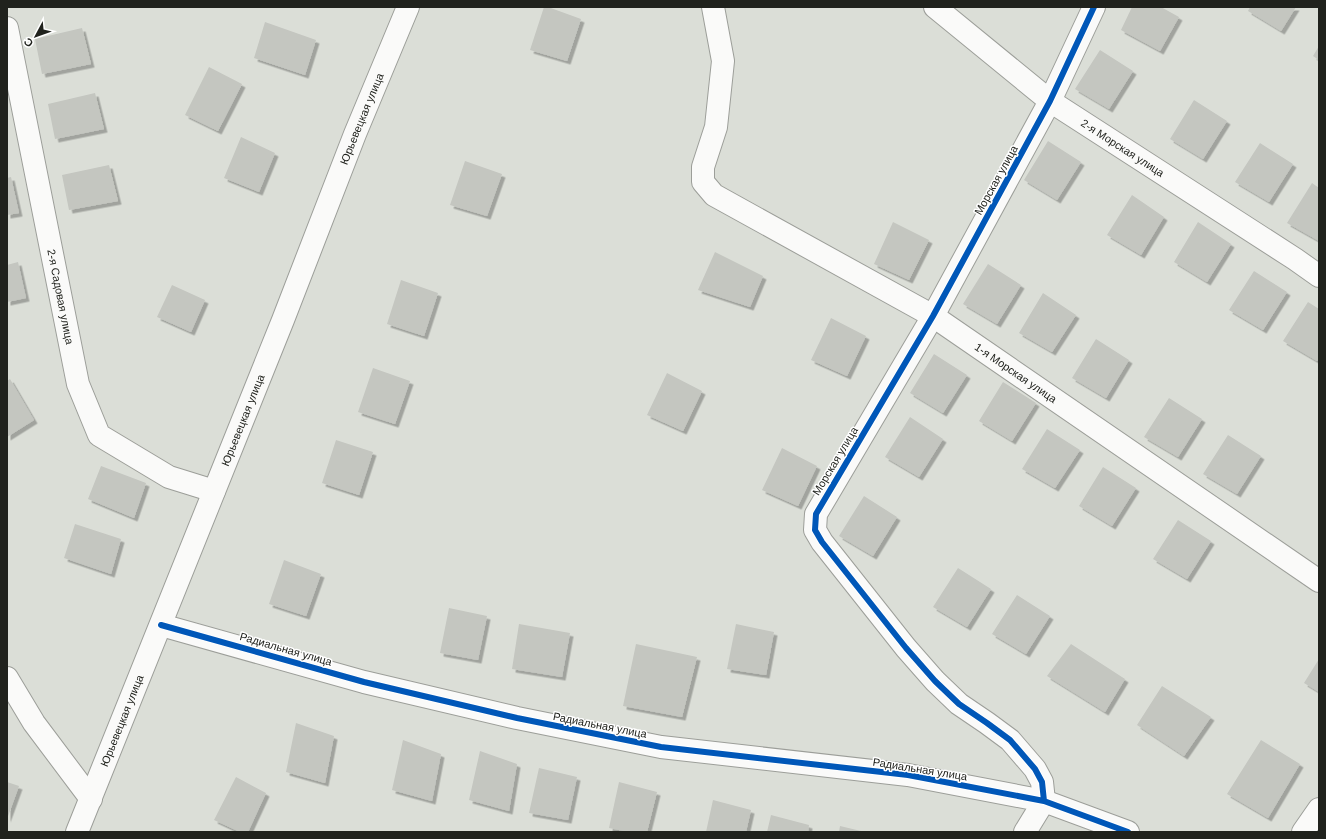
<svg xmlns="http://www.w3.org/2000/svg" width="1326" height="839" font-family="Helvetica,sans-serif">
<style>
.building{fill:#c4c6c0;filter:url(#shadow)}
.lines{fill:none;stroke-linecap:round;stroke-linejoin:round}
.minor-casing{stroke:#9c9e99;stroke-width:24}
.tertiary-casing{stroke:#9c9e99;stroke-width:24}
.secondary-casing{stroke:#9c9e99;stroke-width:24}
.minor{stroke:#fafaf9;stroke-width:22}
.tertiary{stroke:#fafaf9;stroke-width:22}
.secondary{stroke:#fafaf9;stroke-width:22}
.cycleway-casing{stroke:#fff;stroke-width:8}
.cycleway{stroke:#0057b8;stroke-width:6}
.labels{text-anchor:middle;stroke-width:3;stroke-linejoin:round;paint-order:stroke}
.street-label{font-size:11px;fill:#20221d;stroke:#fff}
</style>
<defs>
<filter id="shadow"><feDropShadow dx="3.5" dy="3.5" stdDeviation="0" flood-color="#0004"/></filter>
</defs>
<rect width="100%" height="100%" fill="#dbded7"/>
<!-- building -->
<path class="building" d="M544 7H548L581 19 567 61 530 50Z
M1132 7H1161L1179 17 1160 51 1121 30Z
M1250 7H1296L1281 31 1248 11Z
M265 22 316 40 305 75 254 58Z
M82 28 91 64 42 74 35 39Z
M1319 46V60L1313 56Z
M1100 50 1133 71 1109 109 1075 89Z
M209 67 242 84 218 131 185 115Z
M95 93 104 129 55 139 48 104Z
M1194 100 1227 121 1203 159 1170 139Z
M241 137 275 153 259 192 224 178Z
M1048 141 1081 162 1057 200 1024 180Z
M1260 143 1293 164 1269 202 1235 182Z
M465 161 502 174 487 216 450 205Z
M109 165 118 201 69 210 62 175Z
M11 177 19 213 7 215V178Z
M1312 183 1319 188V241L1287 223Z
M1132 195 1164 217 1141 255 1107 235Z
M893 222 929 240 909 280 874 264Z
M1198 222 1231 244 1207 282 1174 262Z
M715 252 763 276 750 307 698 290Z
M18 262 26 298 7 302V265Z
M988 264 1021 285 997 324 963 304Z
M1254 271 1287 292 1263 330 1229 310Z
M401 280 438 293 424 336 387 324Z
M172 285 205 300 191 332 157 317Z
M1043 293 1076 315 1052 352 1019 333Z
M1308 302 1319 309V358L1317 361 1283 341Z
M831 318 866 336 847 376 811 360Z
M1096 339 1129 360 1106 398 1072 378Z
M934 354 967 375 943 413 910 393Z
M373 368 410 381 395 424 358 412Z
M667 373 702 391 683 431 647 415Z
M10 379 34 420 7 437V381Z
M1003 382 1036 403 1012 441 979 421Z
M1169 398 1202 419 1178 457 1144 437Z
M910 417 943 439 919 477 885 457Z
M1047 429 1080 450 1055 488 1022 469Z
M1228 435 1261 456 1237 494 1203 474Z
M336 440 373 452 359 495 322 483Z
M782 448 817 466 798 506 762 490Z
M101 466 146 483 134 518 88 499Z
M1103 467 1136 488 1112 526 1079 506Z
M864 496 897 517 873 556 839 536Z
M1178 520 1211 541 1187 579 1153 559Z
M75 524 121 539 111 574 64 558Z
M284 560 321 574 306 616 269 604Z
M958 568 991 589 967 627 933 607Z
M1017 595 1050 616 1026 654 992 634Z
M449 608 487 616 478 660 440 653Z
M519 624 570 633 562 677 512 669Z
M736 624 774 632 766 675 727 669Z
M636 644 697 657 682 717 623 706Z
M1071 644 1125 679 1105 712 1047 676Z
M1319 659V692L1304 683Z
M1162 686 1211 717 1184 756 1137 725Z
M296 723 334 736 325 783 286 772Z
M403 740 441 754 432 801 392 790Z
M1261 740 1300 764 1268 818 1227 794Z
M480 751 517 764 509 811 469 800Z
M539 768 577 777 568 820 529 813Z
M236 777 266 793 248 832H240L214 820Z
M7 782 19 786 7 819Z
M619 782 657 792 647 832H629L609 828Z
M713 800 751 810 746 832H706Z
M771 815 809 825 808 832H767Z
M840 826 861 831V832H839Z"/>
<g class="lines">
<!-- minor casing -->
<g class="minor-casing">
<g id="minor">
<path id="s1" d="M713 7 723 61 716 127 703 167V182L714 195 933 316 1319 581"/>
<path id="s2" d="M935 7 1050 101 1295 259 1319 276"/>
<path id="s3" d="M7 28 78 384 99 435 169 477 214 491"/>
<path d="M161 625 364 682 517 718 661 747 908 775 1044 801 1128 832"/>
<path d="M7 678 34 723 91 799"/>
<path d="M1044 801 1042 782 1035 769 1010 740 987 723 959 704 935 681 906 648 822 542 815 530 816 514 933 316 1050 101 1094 7"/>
<path d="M1025 832 1044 801"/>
</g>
</g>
<!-- tertiary casing -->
<g class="tertiary-casing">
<path id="tertiary" d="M1303 832 1319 809"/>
</g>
<!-- secondary casing -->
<g class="secondary-casing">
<g id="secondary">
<path id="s4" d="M77 832 283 320 355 134 408 7"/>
</g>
</g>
<!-- minor -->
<use href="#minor" class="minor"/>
<!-- tertiary -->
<use href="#tertiary" class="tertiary"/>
<!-- secondary -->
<use href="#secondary" class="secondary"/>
<!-- cycleway casing -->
<g class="cycleway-casing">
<path id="cycleway" d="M161 625 364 682 517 718 661 747 908 775 1044 801 1128 832
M1044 801 1042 782 1035 769 1010 740 987 723 959 704 935 681 906 648 822 542 815 530 816 514 933 316 1050 101 1094 7"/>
</g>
<!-- cycleway -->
<use href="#cycleway" class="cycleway"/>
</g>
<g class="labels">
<!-- street labels -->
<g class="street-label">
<text dy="4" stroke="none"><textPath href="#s4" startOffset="768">Юрьевецкая улица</textPath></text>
<text dy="4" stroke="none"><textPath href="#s2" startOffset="235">2-я Морская улица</textPath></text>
<text transform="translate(996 180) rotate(-61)" y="4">Морская улица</text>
<text dy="4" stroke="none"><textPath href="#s3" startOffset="274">2-я Садовая улица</textPath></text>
<text dy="4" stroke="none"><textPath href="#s1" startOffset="546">1-я Морская улица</textPath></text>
<text dy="4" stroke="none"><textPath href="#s4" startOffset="444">Юрьевецкая улица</textPath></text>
<text transform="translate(835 461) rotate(-59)" y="4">Морская улица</text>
<text transform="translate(286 649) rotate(16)" y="4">Радиальная улица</text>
<text dy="4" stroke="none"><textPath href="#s4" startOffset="120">Юрьевецкая улица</textPath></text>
<text transform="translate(600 725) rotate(11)" y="4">Радиальная улица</text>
<text transform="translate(920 769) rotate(9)" y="4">Радиальная улица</text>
</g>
</g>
<!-- border -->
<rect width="1326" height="839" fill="none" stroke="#20221d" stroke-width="16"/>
<!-- north arrow -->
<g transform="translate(36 36) rotate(229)" stroke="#ffffff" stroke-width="3" paint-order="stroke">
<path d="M0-3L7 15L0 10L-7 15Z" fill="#20221d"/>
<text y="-6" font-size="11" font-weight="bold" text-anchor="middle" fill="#20221d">С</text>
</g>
</svg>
